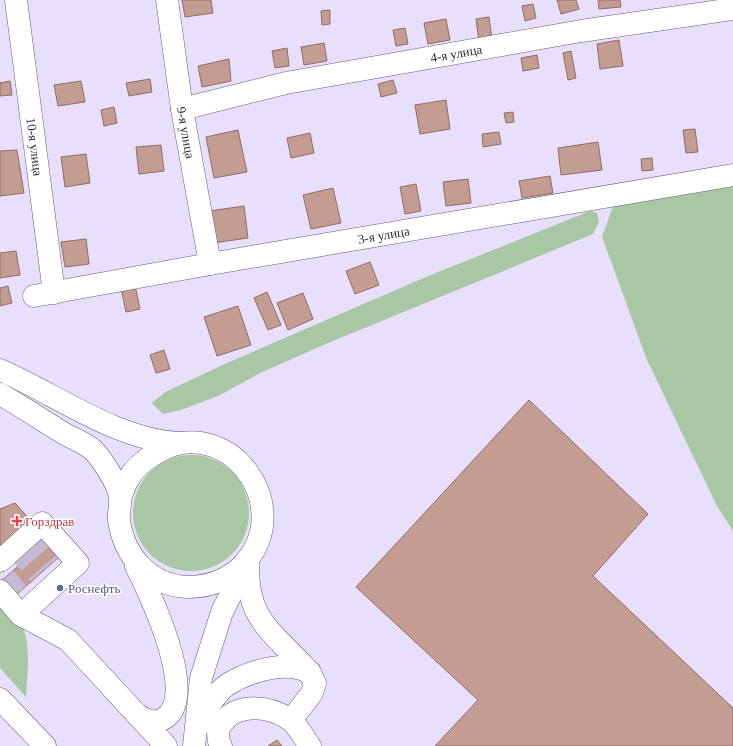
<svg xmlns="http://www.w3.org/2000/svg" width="733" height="746" font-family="Georgia,serif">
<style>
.green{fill:#a7c8a2}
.building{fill:#c49d92;stroke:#906b62}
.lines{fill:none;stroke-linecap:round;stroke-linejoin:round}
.minor-tunnel{stroke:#c3bbd4;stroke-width:22;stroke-dasharray:22 11;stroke-linecap:butt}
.minor-casing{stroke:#655b7a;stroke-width:23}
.highway-casing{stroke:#655b7a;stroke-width:23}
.minor{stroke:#fff;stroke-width:22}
.highway{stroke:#fff;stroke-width:22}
.health-dot{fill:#e0444e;stroke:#fff;stroke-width:1.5}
.service-dot{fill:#5c6f8a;stroke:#fff;stroke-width:1.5}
.labels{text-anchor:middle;stroke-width:3;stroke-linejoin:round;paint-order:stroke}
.street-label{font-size:13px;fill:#2d2936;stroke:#fff}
.health-label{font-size:13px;fill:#be3a42;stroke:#fff;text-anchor:start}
.service-label{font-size:13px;fill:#4e5e75;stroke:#fff;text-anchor:start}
</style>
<rect width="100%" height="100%" fill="#e8dffc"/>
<!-- green -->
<path class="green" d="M733 179V531L717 506 647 360 602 237 617 195Z
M590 211 597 213 599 222 593 234 328 343 260 373 218 396 181 410 163 414 152 403 165 392 227 363 426 277Z
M133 513a58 58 0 1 1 116 0a58 58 0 1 1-116 0Z
M0 601C7 609 15 616 21 625 32 642 27 677 26 697L0 668Z"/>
<!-- building -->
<path class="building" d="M182 0H211L213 13 185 17Z
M557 0H576L579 9 561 14Z
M598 0H620L621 7 599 9Z
M533 4 536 18 525 21 522 6Z
M330 10V24L322 25 321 11Z
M489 17 492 39 479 41 476 19Z
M446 19 450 40 428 44 424 23Z
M405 28 408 44 396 46 393 30Z
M619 40 623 66 600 69 597 44Z
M324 43 327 61 304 65 301 47Z
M287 48 289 66 275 68 272 51Z
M571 51 576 78 568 80 563 53Z
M537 55 539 68 523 71 521 58Z
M229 59 231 81 202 87 198 66Z
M150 79 152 92 129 96 126 83Z
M393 80 397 93 381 97 378 84Z
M10 81 12 95 0 96V83Z
M81 81 85 102 58 106 54 85Z
M446 100 450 129 420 134 415 105Z
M114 107 117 123 104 126 101 110Z
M513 112 514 122 506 123 504 113Z
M695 129 698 152 686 153 683 130Z
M238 130 247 172 214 178 206 137Z
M499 132 501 144 483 147 482 134Z
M310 133 314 153 291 158 287 138Z
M598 142 602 170 561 175 558 148Z
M161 145 164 171 139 174 136 147Z
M17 150 24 193 0 196V151Z
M86 154 90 183 65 187 61 157Z
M652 158 653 170 642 171 641 159Z
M550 176 553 193 522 198 519 181Z
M468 179 471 203 446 206 443 182Z
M416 184 421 211 405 214 400 187Z
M333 188 341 223 311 229 303 195Z
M244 206 248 238 213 243 209 211Z
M86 239 89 264 65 267 61 242Z
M16 251 20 275 0 278V253Z
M370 262 379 285 355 294 346 271Z
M135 285 140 309 126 312 121 288Z
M8 286 12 303 0 306V288Z
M267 292 281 325 268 330 254 298Z
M303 293 313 319 288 330 277 303Z
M238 306 251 345 217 356 204 317Z
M164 350 170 369 156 373 150 355Z
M529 400 648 514 593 576 733 708V746H435L478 700 356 587Z
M15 503 31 521 0 549V509Z
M26 525 43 544 46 541 60 556 7 603 0 582 23 562 6 543Z
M277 740 282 746H268Z"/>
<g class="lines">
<!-- minor-tunnel -->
<path class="minor-tunnel" d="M29 535 53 562
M15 547 39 574
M5 578 18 593"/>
<!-- minor casing -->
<g class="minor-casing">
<g id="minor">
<path id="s1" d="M16 0 54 293"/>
<path id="s2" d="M167 0 182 109 210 264"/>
<path id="s3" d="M182 109 286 83 581 31 733 9"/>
<path id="s4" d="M34 296 210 264 733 175"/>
<path d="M0 370C56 394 116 440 179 443"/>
<path d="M0 394C21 406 42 420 63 433 72 438 85 443 93 450 102 459 119 485 120 498 121 505 118 512 119 520 124 556 149 585 187 587 207 587 226 581 241 567 300 508 227 410 156 453 146 459 135 467 129 478 125 484 123 491 120 498"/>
<path d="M0 561 42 523 78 563 21 615"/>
<path d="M248 562C247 609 260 622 292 654 301 663 310 671 315 683L312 693 291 720"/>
<path d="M136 566C149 592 201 699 163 719 154 724 146 720 138 715"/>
<path d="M0 591 21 615 68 640 166 746"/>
<path d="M199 725C206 712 214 694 227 685 244 674 271 665 292 667 298 668 305 670 310 672"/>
<path d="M194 746 201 678 222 612 246 564"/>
<path d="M221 746C217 739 217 729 222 723 238 702 269 706 289 719 297 724 304 738 310 746"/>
</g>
</g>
<!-- highway casing -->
<g class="highway-casing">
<path id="highway" d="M0 699 45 746"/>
</g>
<!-- minor -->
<use href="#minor" class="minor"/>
<!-- highway -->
<use href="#highway" class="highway"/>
</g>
<!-- markers -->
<path class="health-dot" d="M15 515h4v4h4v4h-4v4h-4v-4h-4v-4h4z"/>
<circle class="service-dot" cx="60" cy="588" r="4"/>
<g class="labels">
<!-- street labels -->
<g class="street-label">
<text dy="5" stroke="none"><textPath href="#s3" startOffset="280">4-я улица</textPath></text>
<text dy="5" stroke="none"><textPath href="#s2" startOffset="134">9-я улица</textPath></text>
<text dy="5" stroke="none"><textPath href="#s1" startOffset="148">10-я улица</textPath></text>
<text dy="5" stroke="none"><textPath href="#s4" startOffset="355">3-я улица</textPath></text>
</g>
<!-- health labels -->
<g class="health-label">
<text x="25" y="526">Горздрав</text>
</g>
<!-- service labels -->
<g class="service-label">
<text x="68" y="593">Роснефть</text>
</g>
</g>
</svg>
